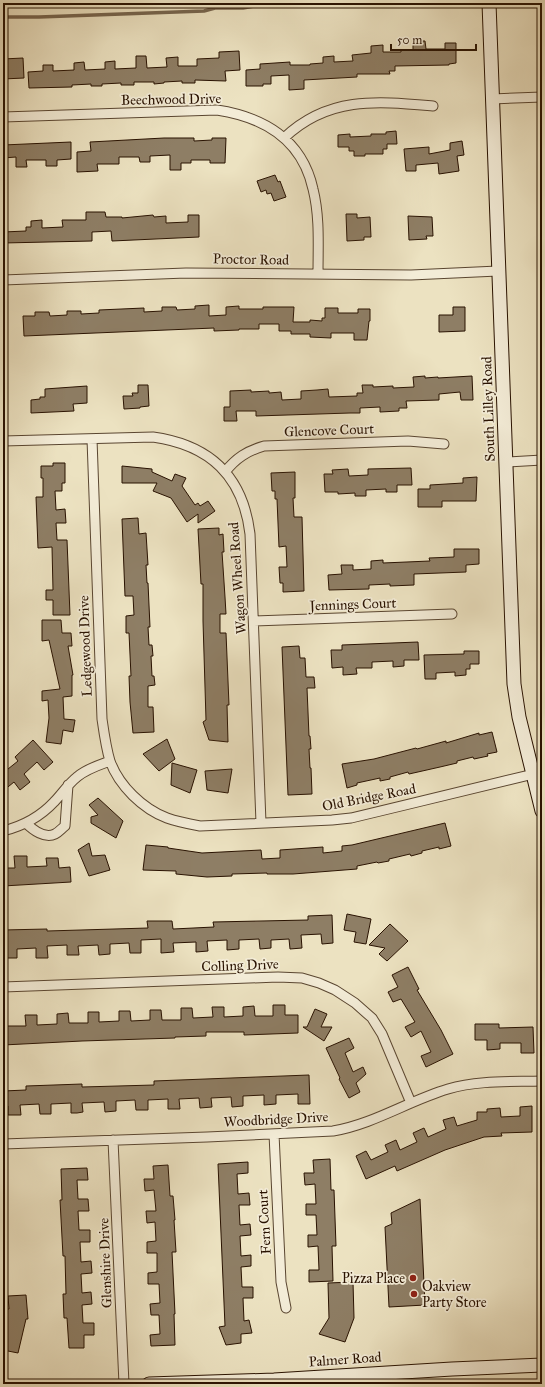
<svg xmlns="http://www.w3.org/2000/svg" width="545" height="1387" font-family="'IM FELL Great Primer',serif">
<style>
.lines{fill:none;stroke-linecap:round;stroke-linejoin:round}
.stream{stroke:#76644d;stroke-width:3.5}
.building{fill:#8e7e65;stroke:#291201}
.street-casing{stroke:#5a4631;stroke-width:11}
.secondary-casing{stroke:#291201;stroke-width:15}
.street{stroke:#f3ecd7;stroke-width:9}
.secondary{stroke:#f3ecd7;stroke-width:13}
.poi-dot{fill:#8f2418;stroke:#f3ecd7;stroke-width:1.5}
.labels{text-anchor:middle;stroke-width:3.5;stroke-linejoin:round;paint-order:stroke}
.street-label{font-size:14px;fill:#291201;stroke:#f3ecd7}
.poi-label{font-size:14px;fill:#291201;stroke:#f3ecd7;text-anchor:end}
</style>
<rect width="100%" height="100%" fill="#ece2c1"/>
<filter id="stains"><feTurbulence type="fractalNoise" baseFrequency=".005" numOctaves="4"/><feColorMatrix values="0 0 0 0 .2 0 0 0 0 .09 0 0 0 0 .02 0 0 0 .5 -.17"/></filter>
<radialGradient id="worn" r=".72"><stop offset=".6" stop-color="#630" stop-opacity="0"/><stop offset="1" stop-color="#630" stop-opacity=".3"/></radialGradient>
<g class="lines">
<!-- stream -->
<path class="stream" d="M3 17H39L204 11 215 8H243L254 6H340L352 4 385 3"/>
</g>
<!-- building -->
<path class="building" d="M413 41H425L426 49H445V43H456V63L449 64V65L395 66V71H389L390 74H357V77L304 80V89L289 90V75L271 76V84H263V86H246V70L260 69V64L290 62V65H310V64L323 63V57L334 56V62L353 61 352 55 371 53V46L383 45V52H401V50H413Z
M239 51 240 70 225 71 226 81 195 80V83H182V81L164 82V83L154 84V82H134V85H121V83L102 84V86H91V84L72 85V87L29 88 28 72 43 71V65H53V71L74 70V63L84 62 85 70 105 69V62L115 61V69L136 68V56H146L147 68 167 67 166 58 178 57V66H197V59L219 58V52Z
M23 58 24 78 3 79V59Z
M396 131 397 144H387V149H383V154H365V156H354V151H349V147H338V135L350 134V137L371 136V134H386V132Z
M164 138H194V141L212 140V138H226L225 163H210V160H191V163H181V170H170V155L150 156V162H140L139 157H119V164H97L98 171 77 172V152L91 151 90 142Z
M462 141 464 155 457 156 459 171 439 174 438 163 416 165V171H406L404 149 429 147V154L450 150V143Z
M71 142V159L57 160V166H46V160H26L27 167H16V157L3 158V145Z
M275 175 278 182 280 181 286 197 274 201 271 193 267 194 266 190 261 192 257 181Z
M86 212H105L106 217H122V218L153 215 154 217 166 216V223L188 222V215H199V237L112 241 111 231 92 232V241L3 243V232L26 231V227H31V221L42 220V228L63 227 62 220H86Z
M346 214H357V218L370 217 371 237H364V240L347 241Z
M408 216 432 217 433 236H426L427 239 409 240Z
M209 305V316L226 315V307L239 306V309H263V307H294L293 322H310V320L322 321V318H325V308H338V313H358V309H370V321H369L367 340H354V333H331V338L310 337V334H291V331H279V324H259V329H239V330L214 331V328L24 336 23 316H35V312H49L50 316 67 315V311H81V314L99 313V310L144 308V312L162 311V307H176L177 310 195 309V306Z
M453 307H465V331L439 332V315H453Z
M425 376V378L438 377V378L472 376 473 400H461L460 392 439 394V400L406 401 407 408H399V411L380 412V407L360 408V413H350L256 416V411H236L237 421H224V407H230V391L251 390V392L269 391V393L281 392 282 400 301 399V391L317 390 328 389 329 397 357 396V393H363L362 385H373V387L393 386V388L414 387 413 377Z
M138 385H148L149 406 140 407V408L124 409 123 396H133L132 393H138Z
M87 386V403L73 404 74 411 31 413V400L40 399V397H45V389Z
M53 463H65V483H62V491H55L56 510 65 509 66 523H56L57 540H67L70 615H53V600H46V590H53L52 547 38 548 36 497H43V478H41V466H53Z
M122 466 152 469V472L172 481 175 474 186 478 182 486 195 505 198 503 200 506 208 501 215 511 198 523V514L187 522 171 498 153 491 157 483H122Z
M411 468 412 485H397V492H386V489L366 490V496H355V493L338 494V492H325L324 474H333L332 470 348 469 349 476 368 475V469Z
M295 472V498H293L294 517H302L304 591 283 592V583H280L279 567H287L286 546 279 547 277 499H275V491H272L271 473Z
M477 477 476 501H442V507H418V489H430V485L463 483V478Z
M138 518 139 534 146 533 148 565H146L147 583H148L150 627H148L149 645H152L153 656H151L152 676H154L155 685 148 686V707H153L154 732 133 733 130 702 129 676H131L129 633H126V616L134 615 133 596H125L122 519Z
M219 528V535L223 534 224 552H222L225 597 226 614H220V633H226L229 705H227L228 742 209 740 203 722 206 720 203 621V584H201L198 529Z
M454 549H479V564L466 565V572L414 574V585L390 586V584L369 585V589L329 590 328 575 342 574 341 565H353V570L371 569V561L383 560V563L430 561 429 558 454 557Z
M42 620H61L62 633H71L72 646H68L73 675H72V696L63 697 64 719 75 720 73 732 63 730 61 744 46 742 49 718 48 700 42 701V691L60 689 49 640 42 641Z
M418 642 419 660H404V666L393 667V661L372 662V668H356L357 674 343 675V667L332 668 331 650H342V645Z
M299 646 300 658H305L306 677H314L315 688H307L309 736H310L311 749H309L310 768H311L312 794 288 795 282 647Z
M464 651H479V664H470V669H466V675L455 676V672L436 673V679H425L424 655 464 654Z
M492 732 497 752 487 754 488 756 474 759 473 757 457 761V763L440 767 409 774 408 772 390 777V779L380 781V778L357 783V785L347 788 342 764 374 759 416 748 417 749 446 741V743L479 733V735Z
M167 739 175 759 159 771 143 754Z
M33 740 53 762 44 770 37 762 24 774 30 782 20 790 14 782 3 791V773L18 761 15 757Z
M172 763 197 770 190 793 171 785Z
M232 769 228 793 207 790 205 771Z
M98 798 123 821 116 838 91 823V817L98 815 89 805Z
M445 823 451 846 439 849V847L422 851V853L411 856 410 854 389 859V861L378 863 377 862 357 866V869L293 874H267V873L232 874V876L207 877 176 874V871L143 870 146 845 168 847V848L202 853 261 850 262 859 280 858V850L323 847V853L342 851V846L352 845Z
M89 843 92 856 105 855 110 870 89 876 78 850Z
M14 856H27V867L47 866 46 858H58L59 868 70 867 71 882 3 886V868H15Z
M347 914 371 919 366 944 354 942 356 932 344 930Z
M332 915 333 943 322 944 321 934 301 935 302 948 290 949 289 939 271 940V948L260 949 259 939 239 940V949L227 950V940L207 941 208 951 196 952V942L173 943 174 952 161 953V939L141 940V953H130L129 943 110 944V954L99 955 98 945 78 946 79 955H67V945L47 946 48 958H36V948L17 949V958H6L5 949H3V930L47 929V931L148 928 147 921H172L173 929 214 927 213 922 308 920V916Z
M390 924 408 941 387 961 379 954 385 948 369 945Z
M408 967 419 989 417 990 441 1030 453 1054 426 1067 421 1056 431 1052 421 1031 411 1037 405 1027 415 1022 401 999 393 1002 388 992 398 987 392 975Z
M273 1005H285V1015H298V1033L244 1035V1032H206V1036L175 1037V1038L82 1041 3 1045V1026H26L25 1015H37V1025L57 1024V1014L68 1013 69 1023H88V1012H99V1022L119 1021V1011H130L131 1021 150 1020V1010H161L162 1020H181V1008H192L193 1018 213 1017 212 1007H224V1017L243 1016V1007L254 1006 255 1016H273Z
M315 1009 327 1014 321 1027H332L324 1041 303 1027H307Z
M475 1024H499V1028L533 1027 534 1053H521V1043H500V1049L487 1050V1040H475Z
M349 1038 354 1048 345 1053 353 1072 363 1067 366 1074 356 1083 360 1092 349 1098 339 1079 340 1078 326 1048Z
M309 1075 310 1104H298V1094L276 1095V1104L264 1105V1095L243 1096V1106L232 1107 231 1097 211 1098 212 1107 200 1108 199 1098 179 1099 180 1109H168V1099L148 1100V1110H136L135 1100 116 1101V1111L105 1112 104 1102 82 1103 83 1112 77 1113H71V1103L51 1104V1114H40L39 1104 20 1105 21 1115H8V1106H3V1091L26 1090V1086L82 1084V1087L154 1085V1081Z
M532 1106V1132L501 1133 502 1136 484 1137 445 1150 397 1171 395 1166 366 1179 356 1156 366 1151 371 1160 388 1152 385 1145 396 1140 400 1150 417 1142 413 1133 424 1128 428 1137 446 1129 443 1120 454 1117 457 1126 477 1120V1112H487V1109L500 1108 501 1117 520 1116V1107Z
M330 1159 331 1190H334L336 1246H332L333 1281 309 1282V1270H319L318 1246 308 1247V1235H317L316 1215H306V1204H316L315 1184 305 1185 304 1173H314L313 1160Z
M248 1162V1173L237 1174 238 1194 249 1193 250 1205H239L240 1225 250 1224 251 1235 240 1236 241 1256 251 1255V1266L241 1267 242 1287H253V1298H243L244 1321 249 1320 252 1333 241 1334V1343L226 1345 219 1327 225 1326 218 1164Z
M168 1165 170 1196H173L175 1220H174L176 1252H172L175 1314H174L175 1345 151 1346 150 1335 160 1334 159 1315H151L150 1304 160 1303 159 1284H148V1273L157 1272V1253H147V1242L156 1241 155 1222 147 1223 146 1211H156L154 1190 145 1191 144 1179H154L153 1166Z
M87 1168 88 1180H77L78 1199H88L89 1211H78L79 1230H90V1242H80L81 1262 91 1261 92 1273 81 1274 82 1293 91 1292 92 1304 82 1305 83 1323H94V1335H84V1348H69L67 1318H64L63 1294H66L65 1256H63L60 1200H62L61 1169Z
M420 1199 425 1305 389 1307 385 1227 392 1224 391 1213Z
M353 1282 354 1318 345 1342 319 1334 329 1318 328 1283Z
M26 1295 28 1319H26L18 1353 3 1350V1309H9L8 1296Z"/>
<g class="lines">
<!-- street casing -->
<g class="street-casing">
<path id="street" d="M492 99 542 97
M3 117 217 110C263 117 302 139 313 189 320 217 318 246 318 274
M284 138C328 96 377 101 433 106
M3 280 186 273 411 275 498 271
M92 439 102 719C104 733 106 748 110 761 119 786 143 809 167 818 178 822 189 824 200 826L332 820 351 818 405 805 542 772
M3 441 153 437C210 445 243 476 250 534L261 823
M506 462 542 460
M225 472C236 458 247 451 264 446L408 441 444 444
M254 621 452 614
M26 823C33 830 45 839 55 834 59 832 62 828 65 826L68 785
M3 831C23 826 40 817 54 802 62 794 68 784 77 777 86 769 99 765 110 761
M3 987 278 977 302 978 319 983 335 990 355 1003 372 1018 382 1034 411 1103
M274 1134 281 1282 286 1308
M113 1140 124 1384
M3 1144 207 1137 333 1131C374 1124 408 1101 448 1089 478 1080 511 1082 542 1081"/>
</g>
<!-- secondary casing -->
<g class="secondary-casing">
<path id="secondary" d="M489 3 514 684 519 717 542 811
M149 1384 274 1380 452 1369 542 1365"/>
</g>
<!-- street -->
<use href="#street" class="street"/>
<!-- secondary -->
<use href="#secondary" class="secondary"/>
</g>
<!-- markers -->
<g class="poi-dot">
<circle cx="413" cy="1278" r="4"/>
<circle cx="414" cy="1294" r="4"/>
</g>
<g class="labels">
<!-- street labels -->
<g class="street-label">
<text transform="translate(171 99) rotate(-1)" y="5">Beechwood Drive</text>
<text transform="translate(251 259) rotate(1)" y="5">Proctor Road</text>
<text transform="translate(488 409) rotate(-92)" y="5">South Lilley Road</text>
<text transform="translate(329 430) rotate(-2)" y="5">Glencove Court</text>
<text transform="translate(237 578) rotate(-94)" y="5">Wagon Wheel Road</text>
<text transform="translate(353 604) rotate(-2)" y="5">Jennings Court</text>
<text transform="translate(85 646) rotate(-92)" y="5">Ledgewood Drive</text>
<text transform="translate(369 797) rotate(-11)" y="5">Old Bridge Road</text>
<text transform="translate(240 965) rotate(-2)" y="5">Colling Drive</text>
<text transform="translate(276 1119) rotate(-3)" y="5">Woodbridge Drive</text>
<text transform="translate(264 1222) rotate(-93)" y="5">Fern Court</text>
<text transform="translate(105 1263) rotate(-92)" y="5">Glenshire Drive</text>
<text transform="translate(345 1359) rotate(-4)" y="5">Palmer Road</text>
</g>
<!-- poi labels -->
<g class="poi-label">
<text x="405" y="1283">Pizza Place</text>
<text x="422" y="1291" text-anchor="start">Oakview<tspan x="422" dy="16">Party Store</tspan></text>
</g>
</g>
<!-- margin -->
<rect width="545" height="1387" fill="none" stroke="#ece2c1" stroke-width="16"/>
<rect x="4" y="4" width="537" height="1379" fill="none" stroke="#291201" stroke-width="2"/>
<rect x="8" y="8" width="529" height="1371" fill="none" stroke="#291201"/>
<!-- scale -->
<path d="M391 44v6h85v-6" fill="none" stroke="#291201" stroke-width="2"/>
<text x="397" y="44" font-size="12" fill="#291201" stroke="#f3ecd7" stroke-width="3" paint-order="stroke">50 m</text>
<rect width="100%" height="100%" filter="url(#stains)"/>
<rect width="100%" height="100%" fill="url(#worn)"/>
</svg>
